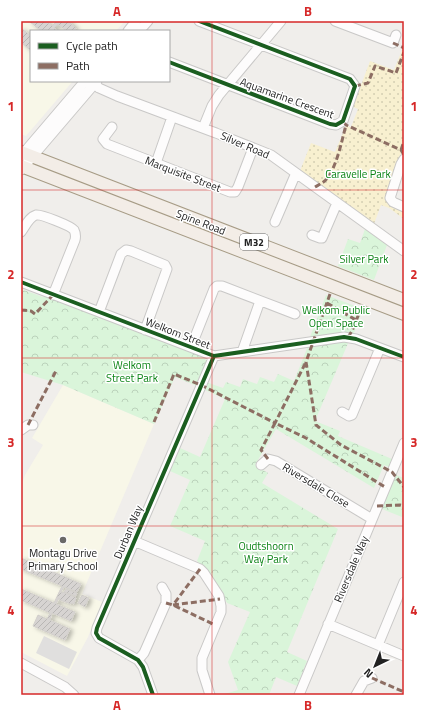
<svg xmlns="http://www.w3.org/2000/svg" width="425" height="716" font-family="'Titillium Web',sans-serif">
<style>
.education{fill:#f8f7e8}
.sand{fill:url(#sand-dots)}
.park{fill:url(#park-crowns)}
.parking{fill:#e0dfde}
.building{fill:url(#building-hatch);stroke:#d3d0cc;filter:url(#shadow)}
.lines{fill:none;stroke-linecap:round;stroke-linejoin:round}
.minor-casing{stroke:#c9c8c7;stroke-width:11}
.major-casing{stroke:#a79c86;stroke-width:14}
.minor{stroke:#fdfcfc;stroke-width:9}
.major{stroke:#f3ede7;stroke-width:12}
.quiet{stroke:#8d6e63;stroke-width:3;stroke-dasharray:6 3;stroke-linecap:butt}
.cycleway-casing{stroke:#fff;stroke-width:6}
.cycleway{stroke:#1b5e20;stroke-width:4}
.grid{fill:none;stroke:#d62828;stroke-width:1;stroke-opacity:0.55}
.poi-dot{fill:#6a6968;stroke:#fff;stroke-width:1.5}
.labels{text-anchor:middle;stroke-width:3;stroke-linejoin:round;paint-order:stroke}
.shield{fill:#fff;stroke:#646464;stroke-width:1}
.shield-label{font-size:10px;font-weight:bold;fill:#222}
.street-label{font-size:11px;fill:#222;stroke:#fff}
.park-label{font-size:11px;fill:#0c8416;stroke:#fff}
.poi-label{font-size:11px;fill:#222;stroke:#fff}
.neatline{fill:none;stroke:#d62828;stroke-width:1.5}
.grid-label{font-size:13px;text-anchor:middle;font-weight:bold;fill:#d62828}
</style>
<defs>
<pattern id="sand-dots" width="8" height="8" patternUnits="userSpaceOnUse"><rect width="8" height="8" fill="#f8f0d0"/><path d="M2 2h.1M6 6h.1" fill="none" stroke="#d4ceb2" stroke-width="1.8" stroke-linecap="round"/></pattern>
<pattern id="park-crowns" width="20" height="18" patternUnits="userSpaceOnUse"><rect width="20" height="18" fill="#daf5da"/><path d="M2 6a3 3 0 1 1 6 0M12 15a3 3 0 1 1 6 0" fill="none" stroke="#bbd2bb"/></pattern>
<pattern id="building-hatch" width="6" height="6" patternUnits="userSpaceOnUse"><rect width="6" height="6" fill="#d7d4d2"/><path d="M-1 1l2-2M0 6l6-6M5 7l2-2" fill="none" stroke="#b8b6b4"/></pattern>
<filter id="shadow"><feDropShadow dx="3" dy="1.5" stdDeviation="2" flood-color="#0004"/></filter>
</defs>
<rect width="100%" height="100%" fill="#f0eeeb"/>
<!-- education -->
<path class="education" d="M21 21H125L116 31H31V81H73L26 136 21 134Z
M63 385 154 424 82 594 102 602 88 637 67 676 21 652V486L25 475 43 445 32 438Z"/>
<!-- sand -->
<path class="sand" d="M404 45V145L386 195V198L404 211V219L389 208 381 205 374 224 300 171 311 143 335 152 346 126 351 127 358 109 353 107 370 61 394 70Z"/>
<!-- park -->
<path class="park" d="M365 229 387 245 374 280 338 266 348 239 360 243Z
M21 289 43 297 47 296 204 357 207 362 197 386 175 377 154 424 63 385 21 372Z
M326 295 363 309 354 333 348 332 310 337Z
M349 341 315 421 340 431 338 436 392 459 389 467 384 465 374 488 276 429 255 465 268 473 262 483 338 529 287 652 307 661 297 686 276 677 269 695H221L238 690 228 662 250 612 227 603 210 573 197 561 205 541 170 526 190 480 170 471 180 448 200 457 225 399 203 389 206 382 223 388 226 382 240 387 243 379 257 384 260 377 274 382 278 374 294 381 308 346Z
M396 475 404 478V513L402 517 382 509Z"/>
<!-- parking -->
<path class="parking" d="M44 636 77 652 69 669 36 653Z"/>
<!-- building -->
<path class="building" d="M29 21H46L52 26 57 21H68L76 28 74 31H66L58 24 54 28 58 31H41Z
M21 28 31 36V51L21 42Z
M21 558 81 584 77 592 64 587 61 592 63 593V592L75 597 76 598 74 604 72 603 71 604 60 600 59 598 56 604 75 612 71 621 52 613 50 620 70 629 65 640 33 626 38 615 47 619 50 613 21 600V589L54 603 62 586 21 569Z
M66 589 77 593 76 596 64 592Z
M82 595 89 598 85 607 78 603Z"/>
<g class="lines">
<!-- minor casing -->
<g class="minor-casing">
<path id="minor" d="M335 21 393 43 396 35
M128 31 136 21
M139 31 148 21
M169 62 330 124 336 125 343 121 355 86 350 79 199 21
M91 81 99 88 117 96 216 133 271 155 404 251
M112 127 103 139 107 144 230 192H235L238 187 253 148
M203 128 212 106 219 95 281 21
M21 156 85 81
M404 159 401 164 390 198 393 202 404 207
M156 163 172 117
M21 170 97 81
M275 222 296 173
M21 232C25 227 29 217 36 215 41 214 71 226 74 230 76 234 76 236 75 240L53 295
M312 235 320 238H322L337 203
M21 282 214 356 344 337 356 339 404 357
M99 312 121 254 126 250 131 251 165 265 167 269 145 330
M191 347 214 289 217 286H222L295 314
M242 352 260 301
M342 412 349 416 352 415 380 348
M21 430 28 425H33
M261 465 268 459 276 461 372 519
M134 541 200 569 204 573 219 596 221 606V612L202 658V670L210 695
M328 624 404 656
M378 645 404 582
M138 660 144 653 166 603V594L162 587
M21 663 65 687 74 695
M153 695 143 667 138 660 99 638 96 633 97 628 214 356
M299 695 404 443
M356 695 364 681 372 678"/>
</g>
<!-- major casing -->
<g class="major-casing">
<path id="major" d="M21 152 404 300
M21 166 404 314"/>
</g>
<!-- minor -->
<use href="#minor" class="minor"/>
<!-- major -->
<use href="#major" class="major"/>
<!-- quiet -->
<path class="quiet" d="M393 43 404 48
M355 86 368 83 375 66 396 73 404 52
M344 122 346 125 401 150 404 155
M401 150 404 141
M315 187C320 184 325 182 328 177 337 165 342 140 346 125
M330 294 306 362 316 425 341 445 392 472 404 487
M327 303 356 320
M21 310 31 311 35 314 53 295
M348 337 352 331 362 306
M154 422 174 374 201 385 275 423 306 362
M28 425 57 369
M268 459 261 450 275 423 306 438 385 487
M377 506 400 505 404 506
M200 569 173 605 220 599
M166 603 173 605 215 625
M372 678 404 692"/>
<!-- cycleway casing -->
<g class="cycleway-casing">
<path id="cycleway" d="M169 62 330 124 336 125 343 121 355 86 350 79 199 21
M21 282 214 356 344 337 356 339 404 357
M153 695 143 667 138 660 99 638 96 633 97 628 214 356"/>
</g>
<!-- cycleway -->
<use href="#cycleway" class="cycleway"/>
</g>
<!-- grid -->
<path class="grid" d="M212 21V695M21 190H404M21 358H404M21 526H404"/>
<!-- markers -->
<circle class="poi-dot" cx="63" cy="540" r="4"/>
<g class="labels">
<!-- shield labels -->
<rect class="shield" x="240" y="234" width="28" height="16" rx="3"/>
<g class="shield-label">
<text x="254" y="246">M32</text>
</g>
<!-- street labels -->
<g class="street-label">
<text transform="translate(287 98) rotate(20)" y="4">Aquamarine Crescent</text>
<text transform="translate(245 145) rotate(23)" y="4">Silver Road</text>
<text transform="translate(183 174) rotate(21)" y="4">Marquisite Street</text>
<text transform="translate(201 222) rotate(21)" y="4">Spine Road</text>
<text transform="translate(178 333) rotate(21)" y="4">Welkom Street</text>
<text transform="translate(316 485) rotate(31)" y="4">Riversdale Close</text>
<text transform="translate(128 532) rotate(-67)" y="4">Durban Way</text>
<text transform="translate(351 569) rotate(-67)" y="4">Riversdale Way</text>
</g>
<!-- park labels -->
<g class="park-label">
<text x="358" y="178">Caravelle Park</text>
<text x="364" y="263">Silver Park</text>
<text x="336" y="314">Welkom Public<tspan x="336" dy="13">Open Space</tspan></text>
<text x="132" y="369">Welkom<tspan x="132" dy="13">Street Park</tspan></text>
<text x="266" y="550">Oudtshoorn<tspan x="266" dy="13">Way Park</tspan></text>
</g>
<!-- poi labels -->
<g class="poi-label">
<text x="63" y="557">Montagu Drive<tspan x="63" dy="13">Primary School</tspan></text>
</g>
</g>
<!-- border -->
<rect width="425" height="716" fill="none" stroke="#ffffff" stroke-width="44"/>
<!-- legend -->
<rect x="30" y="30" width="140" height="52" fill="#ffffff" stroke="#a7a7a7"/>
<rect x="38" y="43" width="20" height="6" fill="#1b5e20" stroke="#a7a7a7"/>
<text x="66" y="50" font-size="12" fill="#222222">Cycle path</text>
<rect x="38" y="63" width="20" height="6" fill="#8d6e63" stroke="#a7a7a7"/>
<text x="66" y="70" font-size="12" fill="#222222">Path</text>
<!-- north arrow -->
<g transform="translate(375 666) rotate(223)" stroke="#ffffff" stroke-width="3" paint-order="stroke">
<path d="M0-3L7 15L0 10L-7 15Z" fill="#222222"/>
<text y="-6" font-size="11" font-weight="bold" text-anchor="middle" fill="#222222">N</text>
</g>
<rect x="22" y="22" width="381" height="672" class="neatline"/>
<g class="grid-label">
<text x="117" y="16">A</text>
<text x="308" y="16">B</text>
<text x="11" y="111">1</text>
<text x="414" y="111">1</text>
<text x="11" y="279">2</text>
<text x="414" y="279">2</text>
<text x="11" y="447">3</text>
<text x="414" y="447">3</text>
<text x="11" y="615">4</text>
<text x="414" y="615">4</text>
<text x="117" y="710">A</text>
<text x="308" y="710">B</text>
</g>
</svg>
